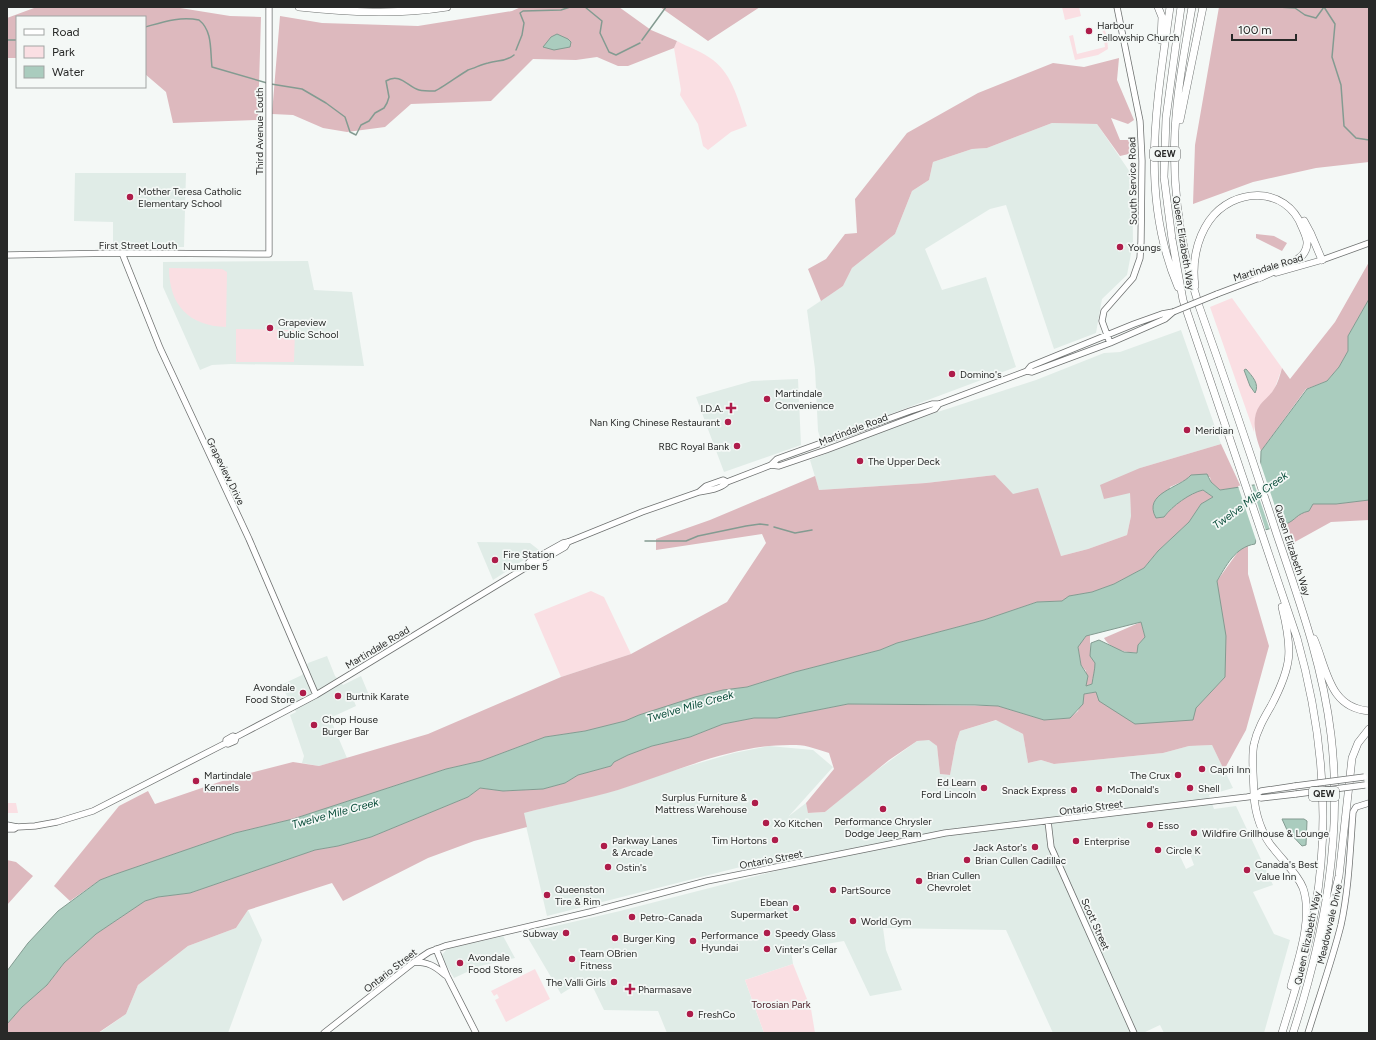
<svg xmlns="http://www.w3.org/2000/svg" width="1376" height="1040" font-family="Figtree,sans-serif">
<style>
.built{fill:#e0ece7;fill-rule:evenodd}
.green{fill:#fadfe3}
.forest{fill:#ddb9be}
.water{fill:#aaccbe;stroke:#839b91;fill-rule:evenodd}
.pier{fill:#f4f8f6}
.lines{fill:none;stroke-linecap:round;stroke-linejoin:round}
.stream{stroke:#839b91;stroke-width:1.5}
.secondary-casing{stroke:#6e7170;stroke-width:7}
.highway-casing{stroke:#6e7170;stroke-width:8}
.secondary{stroke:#fff;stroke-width:5.5}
.highway{stroke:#fff;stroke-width:7}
.secondary-bridge-casing{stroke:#6e7170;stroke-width:7;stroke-linecap:butt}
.secondary-bridge{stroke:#fff;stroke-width:5.5}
.poi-dot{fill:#ae1c4a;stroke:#f4f8f6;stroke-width:1.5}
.labels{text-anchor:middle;stroke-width:3.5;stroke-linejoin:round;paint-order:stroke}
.shield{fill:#f4f8f6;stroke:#656766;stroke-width:1}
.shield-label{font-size:9px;font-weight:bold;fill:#282928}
.poi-label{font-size:10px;fill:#282928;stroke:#f4f8f6;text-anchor:start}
.street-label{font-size:10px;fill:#282928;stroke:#f4f8f6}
.park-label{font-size:10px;fill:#481a24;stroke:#f4f8f6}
.water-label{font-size:11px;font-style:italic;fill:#074b38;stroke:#f4f8f6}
</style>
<rect width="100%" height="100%" fill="#f4f8f6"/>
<!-- built -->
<path class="built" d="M1052 123 1097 124 1132 175 1133 243 1127 275 1102 299 1096 333 1054 349 1006 205 990 209 925 249 942 290 986 277 1016 367 821 440 818 431 815 369 807 310 843 286 852 268 895 234 912 191 929 180 933 162 972 149 987 148Z
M75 173H186L184 247H113V222L74 221Z
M308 261 314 290 352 292 364 366 231 364 212 365 200 370 163 287V262Z
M1181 330 1221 444 1140 468 1130 492 1131 516 1127 535 1088 549 1061 556 995 475 926 483 819 490 810 460 904 423 1036 380 1104 353 1120 352Z
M798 379 801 445 724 472 696 397 752 381Z
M477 542 530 543 539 550 493 580Z
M327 656 335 676 343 685 361 676 369 695 354 701 356 706 330 718 347 758 319 766 302 763 304 756 290 715 296 712 281 685 302 675 308 663Z
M997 720 1023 734 1028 763 1041 760 1054 764 1163 753 1189 746 1212 745 1233 788 1209 795 1214 809 1236 806 1273 885 1253 892 1274 934 1290 940 1264 1033H1164L1160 1025 1143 1033H1053L1006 930 883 928 886 950 902 990 870 996 844 941 791 950 793 964 745 980 764 1033H667L658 1011 604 1010 588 977 561 994 525 933 620 911 799 865 795 853 547 916 523 813 617 790 675 770 734 753 769 746 813 750 833 767 789 816 806 803 809 813 825 812 866 778 917 741 929 739 937 746 940 774 950 775 956 743 960 731ZM1188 849 1194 865 1186 869 1179 854Z
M248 910 262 940 228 1033H99L126 1014 138 985 188 946 236 928Z
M503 936 515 958 480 966 454 978 441 956 447 949Z"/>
<!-- green -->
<path class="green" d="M1062 7H1079L1081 16 1065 20Z
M1098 23H1102L1107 36 1108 49 1098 55 1075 60 1069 36 1073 35 1077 54 1105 47 1102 27 1099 28Z
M677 41C688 47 703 52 713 60 733 75 739 103 747 126L731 132 708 150 703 146 698 124 680 95 681 90 674 48Z
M169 268 222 269 227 272 226 327C189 326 169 305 169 268Z
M1232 298 1282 368 1274 390 1266 401 1260 405 1256 415 1254 432 1210 307Z
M236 329 295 330 294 362H236Z
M591 591 604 597 631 654 561 677 534 614Z
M7 803H16L18 813H7Z
M793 964 811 1009 815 1033H764L745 980Z
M535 969 550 999 506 1022 495 1000 499 998 497 994 494 996 491 991Z"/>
<!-- forest -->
<path class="forest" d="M44 7H174L230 16 261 17 258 120 173 123 166 92 145 74V17H17V58H7V18L34 8Z
M521 7H619L651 30 677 41 674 48 628 66H618L597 57 576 60 533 59 491 101 411 104 385 127 347 132 323 128 293 115 272 114 280 16 322 23 418 26 512 11Z
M660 7H760L708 41Z
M1219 7H1369V162L1316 168 1253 182 1193 204 1195 145Z
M1119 58 1117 80 1134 120 1128 124 1111 118 1120 140H1133V153L1120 156 1097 124 1052 123 987 148 972 149 933 162 929 180 912 191 895 234 852 268 843 286 821 301 808 269 826 259 845 234 857 233 855 199 907 133 978 93 1053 63 1084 67Z
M1256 234 1274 236 1287 243 1282 251 1256 238Z
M1369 262V299L1348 336V351L1339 367 1327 381 1306 389 1261 451C1256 438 1250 419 1260 405 1264 400 1270 396 1274 389 1278 383 1280 375 1282 368L1290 379 1335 322Z
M1221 444 1241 487 1220 490 1211 482 1210 477 1188 479 1170 487 1164 517C1172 506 1190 493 1203 490L1213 497 1201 504 1189 522 1158 551 1144 568 1114 584 1092 592 1070 596 1062 601 1037 602 984 620 897 643 880 650 795 672 747 687 723 690 639 715 625 721 585 731 545 737 481 761 446 769 293 819 235 833 113 875 100 880 70 901 54 886 119 806 148 791 155 804 231 778 293 762 319 766 428 734 561 677 631 654 727 602 766 543 762 534 656 550V539L710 520 815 476 819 490 926 483 995 475 1013 494 1038 488 1061 556 1088 549 1127 535 1131 516 1130 493 1104 499 1100 485 1140 468Z
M1366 500H1369V520L1331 522 1293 543 1287 524 1299 513 1309 511 1312 504H1336Z
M1248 545V574L1269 646 1246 730 1224 770 1212 745 1189 746 1163 753 1054 764 1041 760 1028 763 1023 734 996 720 960 731 956 743 950 775 940 774 937 746 929 740 917 741 889 760 825 812 808 813 806 803 834 769 829 753C819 750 807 745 796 745 735 743 675 772 618 790 587 799 555 805 524 813L527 827 474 841 428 858 343 901 332 883 248 910 236 928 188 946 138 985 126 1014 98 1033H7V1024L22 1007 47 985 64 963 96 934 145 901 158 897 190 893 315 850 338 846 371 837 468 797 480 788 503 791 543 789 565 783 578 775 611 766 613 762 628 755 652 746 690 737 723 724 754 718H777L848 704 998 706 1044 720 1070 718 1078 711 1084 694 1096 692 1196 708 1225 677 1217 581 1240 549Z
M1141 622 1145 637 1138 645V653C1125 652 1111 650 1104 638Z
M1090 635V656L1096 663C1095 670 1093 676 1092 684L1086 686V671L1081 665 1078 646 1086 636Z
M7 860 16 862 33 876 7 905Z"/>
<!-- water -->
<path class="water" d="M557 34 568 39 571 42 570 47 554 50 543 47 551 37Z
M1369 299V500L1336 504H1313L1309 511C1296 514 1296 520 1286 524 1277 528 1267 528 1258 533L1255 544C1235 547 1226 566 1217 581L1226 636 1225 677 1196 708 1193 720 1135 724 1099 701 1096 692 1084 694 1083 704 1070 718 1044 720 998 706 975 705 848 704 777 718H754L723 724 690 737 652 746 628 755 614 762 611 766 578 775 565 783 543 789 503 791 480 788 468 797 371 837 338 846 315 850 190 893 158 897 145 901 96 934 64 963 47 985 22 1007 7 1024V971L28 943 58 911 100 880 113 875 235 833 293 819 446 769 481 761 545 737 585 731 625 721 639 715 695 697 723 690 747 687 795 672 880 650 897 643 984 620 1037 602 1062 601 1069 596 1092 592 1114 584 1144 568 1158 551 1189 522 1201 504 1213 497 1203 490C1190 493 1172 506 1164 517L1156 518C1142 493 1180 488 1191 475L1207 474 1211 482 1220 490 1260 484 1261 451 1307 389 1327 381 1339 367 1348 351V336ZM1141 622 1145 637 1138 645 1137 653 1124 652 1099 640 1091 643 1090 656 1095 663C1095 670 1093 676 1092 684L1086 686 1088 676 1081 665 1078 647 1086 636Z
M1246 369C1252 376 1260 384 1255 393L1250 386 1244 370Z
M1282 819H1304L1307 821 1306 845 1302 846 1287 830Z"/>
<!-- pier -->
<path class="pier" d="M1259 459 1282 527 1270 530 1254 483 1258 482Z
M1251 483 1266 531 1260 535 1257 543 1238 486Z"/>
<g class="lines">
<!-- stream -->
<path class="stream" d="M585 7 602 21 600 33 609 52 616 55 640 43
M1278 7 1295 8 1305 15 1316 18 1324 7
M1324 7 1335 24 1332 57 1341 85 1344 126 1356 138 1369 140
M145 27C163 22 180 16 199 20 213 31 210 51 212 67L267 83
M7 40H17
M642 40 666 7
M516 50 522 35 524 23 520 13 523 11 561 10 570 7
M271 84 302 89 326 103 345 117 350 132 356 135 361 125 369 121 375 113 384 108 387 103 389 97 386 81C400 72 408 87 419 90 423 91 431 91 435 91 439 90 461 74 468 70 475 68 482 64 488 63 498 60 506 62 514 55
M774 527 795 533 812 530
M645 541H686L698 536 746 526 760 524 768 525"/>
<!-- secondary casing -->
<g class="secondary-casing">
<path id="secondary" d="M122 253 160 348 249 539 316 695
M7 255 122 253 269 254V7
M1276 273 1322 260 1369 243
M1217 294 1262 277
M1110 343 1102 321 1104 311 1133 278 1140 258 1141 242 1142 161 1140 121 1117 7
M1027 371 1032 372 1110 343 1165 319 1173 312
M771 465 779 466 826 450 935 409 939 404
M699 492C707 491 722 489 727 482L771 465 777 459 910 411 932 404H939L1027 371 1031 366 1134 324 1162 314 1173 312
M525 568 529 562 563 543 568 542 642 512 699 492 706 486 723 480 727 482
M226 743V740L233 736 236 737 316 695 525 568 532 566 565 547 568 542
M1254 796 1261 798 1296 794
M1048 821 1051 847 1134 1033
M7 825 17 827 35 826 57 822 93 811 226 743 228 744 235 741 236 737
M7 829H14L17 827
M436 949 447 976 476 1033
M414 962C428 962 435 966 445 975
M324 1033 414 962 429 952 445 946 590 912 707 881 945 833 1247 797 1254 796 1261 791 1295 786
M1308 1033C1319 997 1332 961 1341 925 1349 888 1350 850 1353 812L1356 807 1369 803"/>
</g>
<!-- highway casing -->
<g class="highway-casing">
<path id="highway" d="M299 7C348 12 397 15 447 7
M1158 7 1162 17 1161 40
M1170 7C1157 102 1139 195 1178 287
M1181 7 1166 118 1164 177 1172 239 1183 300 1297 638C1322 727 1331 818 1315 910 1308 952 1294 993 1282 1033
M1192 7C1185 48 1177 90 1175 131 1172 190 1181 250 1199 306 1226 382 1252 458 1277 535 1299 600 1323 666 1331 735 1343 837 1324 937 1293 1033
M1180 120 1203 7
M1304 221 1311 234 1322 260
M1195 286C1192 264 1196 240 1209 221 1233 187 1286 185 1302 227 1306 236 1310 244 1304 253 1299 262 1269 273 1259 278
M1282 607C1293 651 1292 666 1271 706 1264 718 1257 730 1254 744 1251 756 1254 783 1254 796 1255 813 1262 836 1274 849 1284 862 1297 873 1303 888 1313 917 1299 958 1291 986
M1314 639C1327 669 1329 708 1369 711
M1320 953 1339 876 1352 758 1358 743 1369 729"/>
</g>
<!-- secondary -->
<use href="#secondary" class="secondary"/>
<!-- highway -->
<use href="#highway" class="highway"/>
<!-- secondary-bridge casing -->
<g class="secondary-bridge-casing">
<path id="secondary-bridge" d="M1173 312 1217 294
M1295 786 1364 777
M1296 794 1365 785"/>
</g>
<!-- secondary-bridge -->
<use href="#secondary-bridge" class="secondary-bridge"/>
</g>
<!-- markers -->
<g class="poi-dot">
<circle cx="1089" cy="31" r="4"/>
<circle cx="130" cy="197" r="4"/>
<circle cx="1120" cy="247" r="4"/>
<circle cx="270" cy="328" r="4"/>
<circle cx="952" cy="374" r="4"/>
<circle cx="767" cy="399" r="4"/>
<path d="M729 402h4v4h4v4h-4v4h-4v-4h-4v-4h4z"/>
<circle cx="728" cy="422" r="4"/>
<circle cx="1187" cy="430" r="4"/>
<circle cx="737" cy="446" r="4"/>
<circle cx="860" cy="461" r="4"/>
<circle cx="495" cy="560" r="4"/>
<circle cx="303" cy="693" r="4"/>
<circle cx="338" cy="696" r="4"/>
<circle cx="314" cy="725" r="4"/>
<circle cx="1202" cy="769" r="4"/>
<circle cx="1178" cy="775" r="4"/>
<circle cx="196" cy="781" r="4"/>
<circle cx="984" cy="788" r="4"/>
<circle cx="1190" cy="788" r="4"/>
<circle cx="1099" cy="789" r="4"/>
<circle cx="1074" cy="790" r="4"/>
<circle cx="755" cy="803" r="4"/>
<circle cx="883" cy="809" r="4"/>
<circle cx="766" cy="823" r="4"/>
<circle cx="1150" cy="825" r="4"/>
<circle cx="1194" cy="833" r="4"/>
<circle cx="775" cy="840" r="4"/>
<circle cx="1076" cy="841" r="4"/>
<circle cx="604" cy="846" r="4"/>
<circle cx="1035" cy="847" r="4"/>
<circle cx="1158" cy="850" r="4"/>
<circle cx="967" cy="860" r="4"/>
<circle cx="608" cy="867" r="4"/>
<circle cx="1247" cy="870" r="4"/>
<circle cx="919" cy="881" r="4"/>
<circle cx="833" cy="890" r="4"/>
<circle cx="547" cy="895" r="4"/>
<circle cx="796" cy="908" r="4"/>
<circle cx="632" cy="917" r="4"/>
<circle cx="853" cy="921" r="4"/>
<circle cx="566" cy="933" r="4"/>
<circle cx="767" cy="933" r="4"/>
<circle cx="615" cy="938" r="4"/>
<circle cx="693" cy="941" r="4"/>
<circle cx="767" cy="949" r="4"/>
<circle cx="572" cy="959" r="4"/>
<circle cx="460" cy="963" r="4"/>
<circle cx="614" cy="982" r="4"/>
<path d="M628 983h4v4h4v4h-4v4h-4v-4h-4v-4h4z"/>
<circle cx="690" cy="1014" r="4"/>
</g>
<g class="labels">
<!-- shield labels -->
<g class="shield">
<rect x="1150" y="147" width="30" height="14" rx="3"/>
<rect x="1309" y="787" width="30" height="14" rx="3"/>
</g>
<g class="shield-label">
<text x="1165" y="157">QEW</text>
<text x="1324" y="797">QEW</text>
</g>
<!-- poi labels -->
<g class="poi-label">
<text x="1097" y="29">Harbour<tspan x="1097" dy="12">Fellowship Church</tspan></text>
<text x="138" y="195">Mother Teresa Catholic<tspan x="138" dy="12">Elementary School</tspan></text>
<text x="1128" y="251">Youngs</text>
<text x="278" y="326">Grapeview<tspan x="278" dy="12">Public School</tspan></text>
<text x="960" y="378">Domino's</text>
<text x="775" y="397">Martindale<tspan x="775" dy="12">Convenience</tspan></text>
<text x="723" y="412" text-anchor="end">I.D.A.</text>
<text x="720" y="426" text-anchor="end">Nan King Chinese Restaurant</text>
<text x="1195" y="434">Meridian</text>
<text x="729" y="450" text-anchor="end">RBC Royal Bank</text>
<text x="868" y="465">The Upper Deck</text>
<text x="503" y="558">Fire Station<tspan x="503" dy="12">Number 5</tspan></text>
<text x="295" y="691" text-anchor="end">Avondale<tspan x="295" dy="12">Food Store</tspan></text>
<text x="346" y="700">Burtnik Karate</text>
<text x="322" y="723">Chop House<tspan x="322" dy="12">Burger Bar</tspan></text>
<text x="1210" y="773">Capri Inn</text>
<text x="204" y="779">Martindale<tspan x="204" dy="12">Kennels</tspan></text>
<text x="1170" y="779" text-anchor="end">The Crux</text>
<text x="976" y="786" text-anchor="end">Ed Learn<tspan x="976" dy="12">Ford Lincoln</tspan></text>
<text x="1198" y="792">Shell</text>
<text x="1107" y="793">McDonald's</text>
<text x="1066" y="794" text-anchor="end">Snack Express</text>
<text x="747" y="801" text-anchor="end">Surplus Furniture &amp;<tspan x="747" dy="12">Mattress Warehouse</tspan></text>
<text x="883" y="825" text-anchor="middle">Performance Chrysler<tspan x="883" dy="12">Dodge Jeep Ram</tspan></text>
<text x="774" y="827">Xo Kitchen</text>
<text x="1158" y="829">Esso</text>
<text x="1202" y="837">Wildfire Grillhouse &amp; Lounge</text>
<text x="612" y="844">Parkway Lanes<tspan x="612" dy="12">&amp; Arcade</tspan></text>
<text x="767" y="844" text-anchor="end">Tim Hortons</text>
<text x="1084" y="845">Enterprise</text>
<text x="1027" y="851" text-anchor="end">Jack Astor's</text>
<text x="1166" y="854">Circle K</text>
<text x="975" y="864">Brian Cullen Cadillac</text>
<text x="1255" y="868">Canada's Best<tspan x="1255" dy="12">Value Inn</tspan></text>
<text x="616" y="871">Ostin's</text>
<text x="927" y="879">Brian Cullen<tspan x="927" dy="12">Chevrolet</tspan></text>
<text x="555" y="893">Queenston<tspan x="555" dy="12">Tire &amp; Rim</tspan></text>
<text x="841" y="894">PartSource</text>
<text x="788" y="906" text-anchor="end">Ebean<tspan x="788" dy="12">Supermarket</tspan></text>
<text x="640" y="921">Petro-Canada</text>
<text x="861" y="925">World Gym</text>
<text x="558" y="937" text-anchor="end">Subway</text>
<text x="775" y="937">Speedy Glass</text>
<text x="701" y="939">Performance<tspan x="701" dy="12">Hyundai</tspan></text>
<text x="623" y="942">Burger King</text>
<text x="775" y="953">Vinter's Cellar</text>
<text x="580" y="957">Team OBrien<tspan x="580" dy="12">Fitness</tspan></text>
<text x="468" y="961">Avondale<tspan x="468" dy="12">Food Stores</tspan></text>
<text x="606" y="986" text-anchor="end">The Valli Girls</text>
<text x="638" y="993">Pharmasave</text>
<text x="698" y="1018">FreshCo</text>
</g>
<!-- street labels -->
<g class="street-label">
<text transform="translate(259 131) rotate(-90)" y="4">Third Avenue Louth</text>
<text transform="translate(1132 181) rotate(-91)" y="4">South Service Road</text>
<text transform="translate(1184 243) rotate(81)" y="4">Queen Elizabeth Way</text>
<text x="138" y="249">First Street Louth</text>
<text transform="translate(1268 267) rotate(-17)" y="4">Martindale Road</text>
<text transform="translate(853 429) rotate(-21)" y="4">Martindale Road</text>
<text transform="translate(226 471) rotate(64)" y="4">Grapeview Drive</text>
<text transform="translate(1293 550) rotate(72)" y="4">Queen Elizabeth Way</text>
<text transform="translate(377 647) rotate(-31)" y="4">Martindale Road</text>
<text transform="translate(1091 807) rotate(-7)" y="4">Ontario Street</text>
<text transform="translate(771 859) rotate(-11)" y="4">Ontario Street</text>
<text transform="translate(1096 924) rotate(66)" y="4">Scott Street</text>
<text transform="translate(1329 924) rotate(-77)" y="4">Meadowvale Drive</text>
<text transform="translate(1307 938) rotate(-78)" y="4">Queen Elizabeth Way</text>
<text transform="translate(390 970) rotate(-38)" y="4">Ontario Street</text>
</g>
<!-- park labels -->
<g class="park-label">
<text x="781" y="1008">Torosian Park</text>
</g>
<!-- water labels -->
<g class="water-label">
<text transform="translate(1250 500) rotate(-36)" y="4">Twelve Mile Creek</text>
<text transform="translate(690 706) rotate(-16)" y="4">Twelve Mile Creek</text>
<text transform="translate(335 813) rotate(-15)" y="4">Twelve Mile Creek</text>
</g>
</g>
<!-- border -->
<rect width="1376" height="1040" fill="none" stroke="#282928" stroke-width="16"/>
<!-- legend -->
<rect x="16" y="16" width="130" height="72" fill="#f4f8f6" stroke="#a2a5a4"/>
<rect x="24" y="29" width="20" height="6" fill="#ffffff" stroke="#a2a5a4"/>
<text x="52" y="36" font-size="12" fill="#282928">Road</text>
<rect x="24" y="46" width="20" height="12" fill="#fadfe3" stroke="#a2a5a4"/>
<text x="52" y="56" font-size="12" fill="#282928">Park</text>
<rect x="24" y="66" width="20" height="12" fill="#aaccbe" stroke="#a2a5a4"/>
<text x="52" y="76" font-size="12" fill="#282928">Water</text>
<!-- scale -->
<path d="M1232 34v6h64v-6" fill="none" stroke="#282928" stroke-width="2"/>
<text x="1238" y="34" font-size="12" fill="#282928" stroke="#f4f8f6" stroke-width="3" paint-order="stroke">100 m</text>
</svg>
